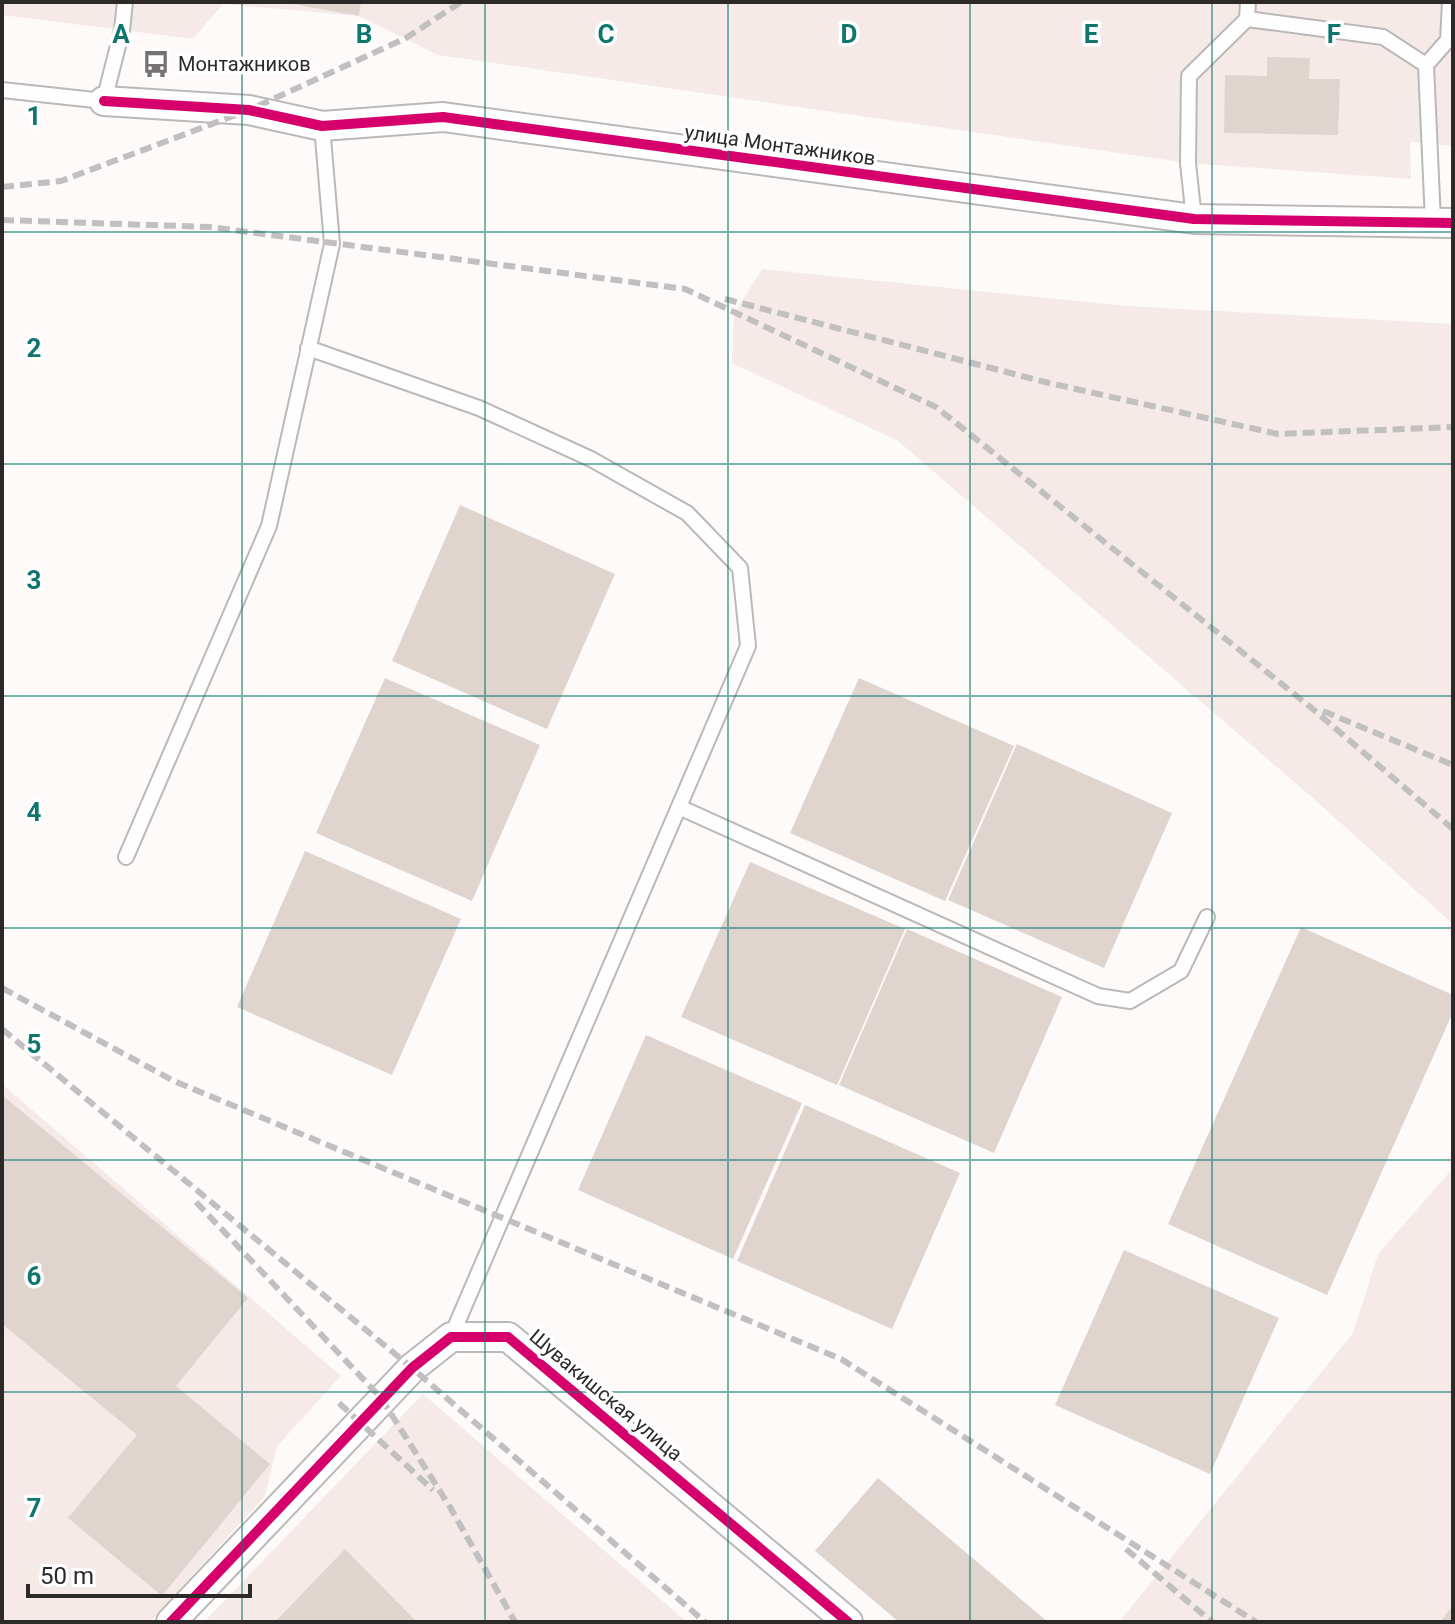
<svg xmlns="http://www.w3.org/2000/svg" width="1455" height="1624" font-family="Roboto,sans-serif">
<style>
.built{fill:#f5eae8}
.building{fill:#e0d5ce}
.lines{fill:none;stroke-linecap:round;stroke-linejoin:round}
.service-casing{stroke:#bbb9b8;stroke-width:18}
.minor-casing{stroke:#bbb9b8;stroke-width:32}
.service{stroke:#fffefe;stroke-width:14}
.minor{stroke:#fffefe;stroke-width:28}
.rail{stroke:#c1bfbf;stroke-width:6;stroke-dasharray:12 6;stroke-linecap:butt}
.cycleway-casing{stroke:#fff;stroke-width:15}
.cycleway{stroke:#d6006c;stroke-width:10}
.grid{fill:none;stroke:#0f766e;stroke-width:2;stroke-opacity:0.55}
.labels{text-anchor:middle;stroke-width:7;stroke-linejoin:round;paint-order:stroke}
.poi-label{font-size:20px;fill:#2c2928;stroke:#fff;text-anchor:start}
.street-label{font-size:20px;fill:#2c2928;stroke:#fff}
.grid-label{font-size:26px;text-anchor:middle;font-weight:bold;fill:#0f766e;stroke:#fff;stroke-width:7;stroke-linejoin:round;paint-order:stroke}
</style>
<rect width="100%" height="100%" fill="#fefaf9"/>
<!-- built -->
<path class="built" d="M2 2H1453V146L1410 142 1411 179 1188 163 438 55 359 16 223 4 193 39 2 15Z
M762 269 1128 306 1453 324V924L1314 799 898 441 732 363 734 314Z
M2 1084 341 1376 277 1446 265 1496 150 1622H2Z
M1453 1168V1622H1119L1353 1333 1378 1254Z
M423 1394 687 1622H204Z"/>
<!-- building -->
<path class="building" d="M282 2H361L359 16Z
M1267 57 1310 58 1309 79H1340L1338 135 1224 133 1225 75 1267 76Z
M460 505 615 574 547 729 392 661Z
M385 678 540 745 472 901 316 833Z
M859 678 1014 746 945 901 790 833Z
M1017 744 1172 813 1104 968 948 900Z
M305 851 461 919 392 1075 237 1007Z
M750 862 905 929 837 1085 681 1017Z
M1301 927 1453 995V1012L1327 1295 1168 1224Z
M907 929 1062 997 994 1153 839 1085Z
M646 1035 802 1103 733 1259 578 1190Z
M2 1095 248 1298 176 1386 270 1464 162 1596 68 1518 137 1435 2 1324Z
M805 1105 960 1173 892 1329 737 1261Z
M1124 1250 1279 1318 1210 1474 1055 1405Z
M878 1478 1048 1622H899L815 1551Z
M345 1549 417 1622H275Z
M1453 1605V1622H1440Z"/>
<g class="lines">
<!-- service casing -->
<g class="service-casing">
<path id="service" d="M1247 19 1383 37 1426 65
M2 90 104 101 122 30 125 2
M1194 219 1188 163 1189 76 1247 19 1248 2
M1433 222 1426 65 1448 40 1450 2
M308 348 479 408 591 459 687 513 740 568 748 646 451 1337
M679 807 1098 996 1130 1001 1181 971 1207 917
M126 857 269 526 332 244 322 126"/>
</g>
<!-- minor casing -->
<g class="minor-casing">
<path id="minor" d="M104 101 249 110 322 126 443 117 1194 219 1453 223
M171 1622 412 1368 451 1337H508L848 1622"/>
</g>
<!-- service -->
<use href="#service" class="service"/>
<!-- minor -->
<use href="#minor" class="minor"/>
<!-- rail -->
<path class="rail" d="M2 187 61 181 249 110 406 38 461 2
M2 220 210 227 685 289 936 407 1308 705 1453 829
M725 299 1049 383 1278 434 1453 427
M1323 711 1453 765
M2 988 174 1081 841 1359 1256 1622
M2 1029 412 1368 705 1622
M196 1202 381 1398 450 1507 515 1622
M339 1403 433 1490
M1126 1549 1212 1622"/>
<!-- cycleway casing -->
<g class="cycleway-casing">
<path id="cycleway" d="M104 101 249 110 322 126 443 117 1194 219 1453 223
M171 1622 412 1368 451 1337H508L848 1622"/>
</g>
<!-- cycleway -->
<use href="#cycleway" class="cycleway"/>
</g>
<!-- grid -->
<path class="grid" d="M242 2V1622M485 2V1622M728 2V1622M970 2V1622M1212 2V1622M2 232H1453M2 464H1453M2 696H1453M2 928H1453M2 1160H1453M2 1392H1453"/>
<!-- icons -->
<defs>
<g id="bus-bare" transform="scale(2.16)"><path d="M-5-6H5V4H4V6H2V4H-2V6H-4V4H-5ZM-3.5-4V0h7V-4ZM-3.5 1.2v1.5H-2V1.2ZM2 1.2v1.5H3.5V1.2Z" fill="#767271" stroke="#fff" stroke-width="2.5" paint-order="stroke"/></g>
</defs>
<g fill-rule="evenodd">
<use href="#bus-bare" x="156" y="64"/>
</g>
<g class="labels">
<!-- poi labels -->
<g class="poi-label">
<text x="178" y="71">Монтажников</text>
</g>
<!-- street labels -->
<g class="street-label">
<text transform="translate(780 145) rotate(8)" y="7">улица Монтажников</text>
<text transform="translate(606 1395) rotate(40)" y="7">Шувакишская улица</text>
</g>
</g>
<g class="grid-label">
<text x="121" y="43">A</text>
<text x="364" y="43">B</text>
<text x="606" y="43">C</text>
<text x="849" y="43">D</text>
<text x="1091" y="43">E</text>
<text x="1334" y="43">F</text>
<text x="34" y="125">1</text>
<text x="34" y="357">2</text>
<text x="34" y="589">3</text>
<text x="34" y="821">4</text>
<text x="34" y="1053">5</text>
<text x="34" y="1285">6</text>
<text x="34" y="1517">7</text>
</g>
<!-- border -->
<rect width="1455" height="1624" fill="none" stroke="#2c2928" stroke-width="8"/>
<!-- scale -->
<path d="M28 1584v12h222v-12" fill="none" stroke="#2c2928" stroke-width="4"/>
<text x="40" y="1584" font-size="24" fill="#2c2928" stroke="#ffffff" stroke-width="6" paint-order="stroke">50 m</text>
</svg>
